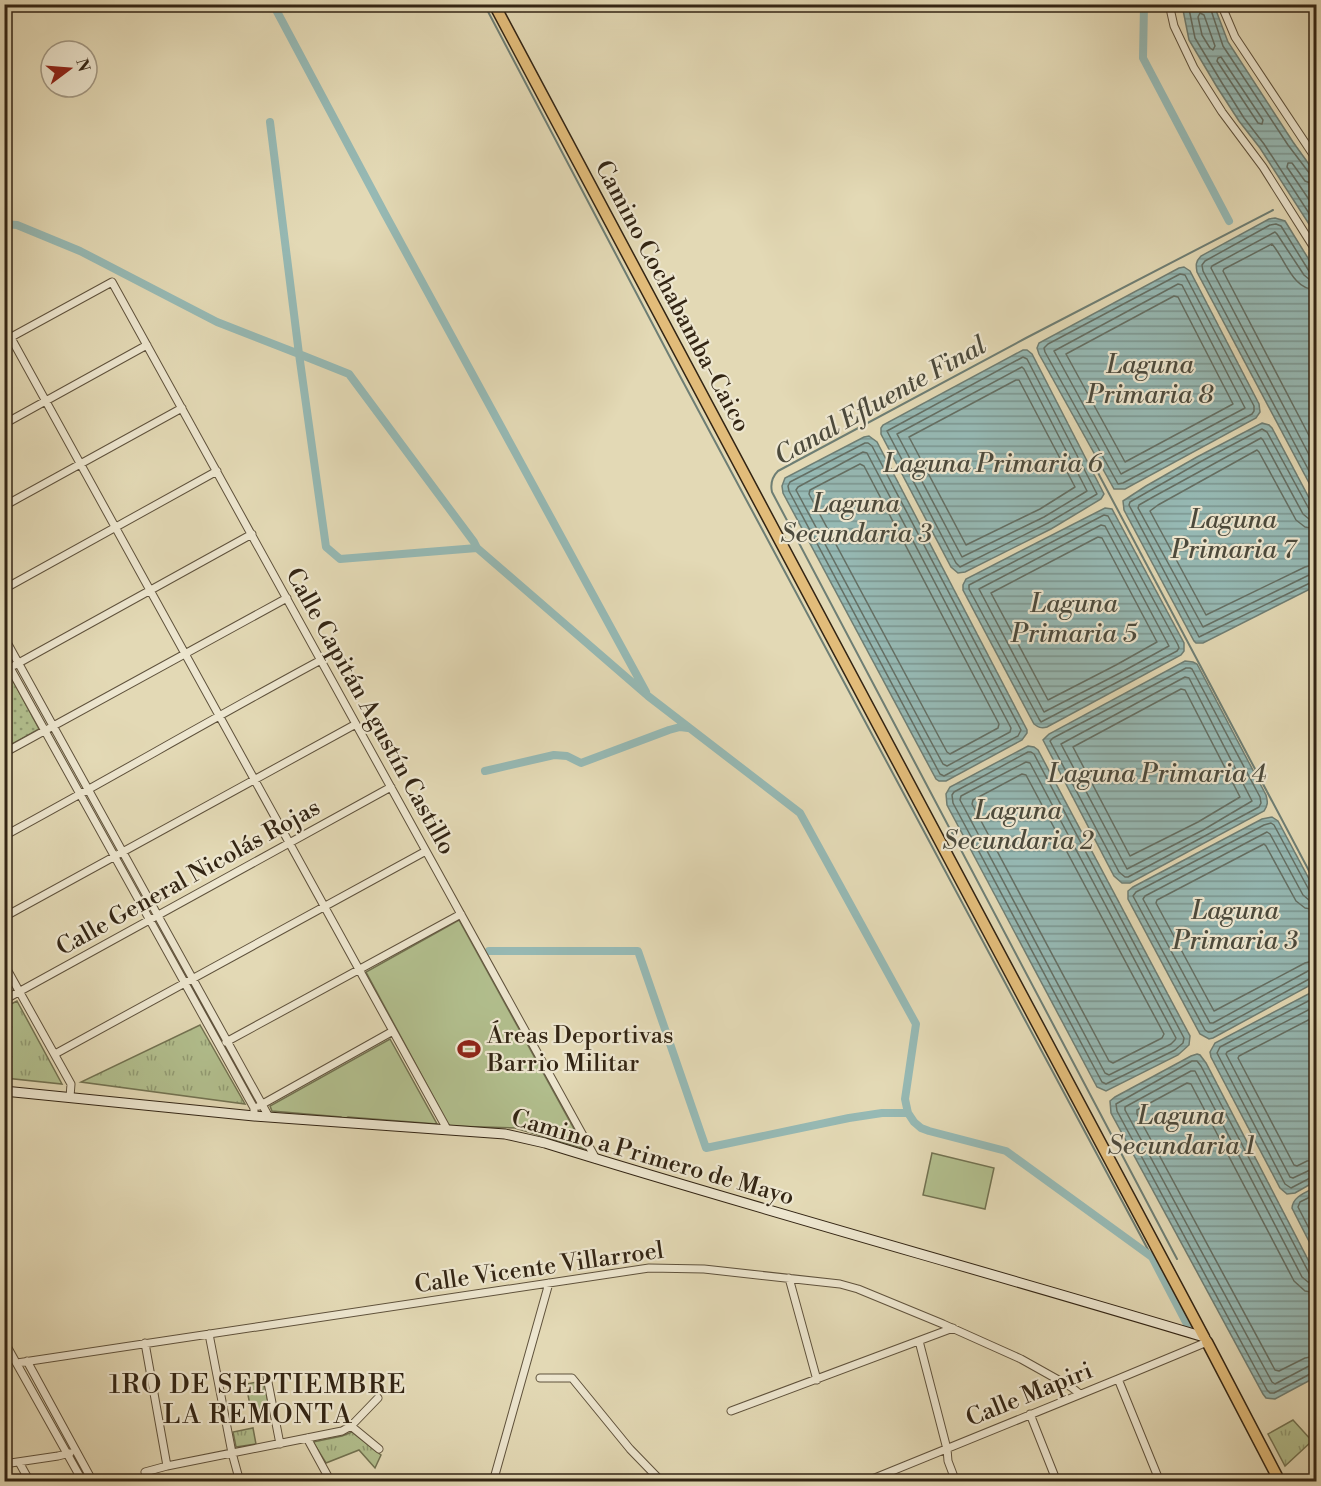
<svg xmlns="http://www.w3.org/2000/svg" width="1321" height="1486" font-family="'Libre Bodoni',serif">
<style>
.grass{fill:url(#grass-tufts);stroke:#727251;stroke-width:1.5}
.park{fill:url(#park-dots);stroke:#727251;stroke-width:1.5}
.pitch{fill:#b2bf8e;stroke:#727251;stroke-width:1.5}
.water{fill:url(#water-rules);stroke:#6e7e74;stroke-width:1.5}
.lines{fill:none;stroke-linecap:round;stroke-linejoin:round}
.shore{stroke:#646f64;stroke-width:1.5}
.stream{stroke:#6e7e74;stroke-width:2}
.canal{stroke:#96b9b4;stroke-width:8}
.street-casing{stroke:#5f523c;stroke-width:9}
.secondary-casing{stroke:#332514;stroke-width:11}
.primary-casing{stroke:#332514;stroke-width:13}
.street{stroke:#ede6cf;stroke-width:7}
.secondary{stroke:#ede6cf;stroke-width:9}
.primary{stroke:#e2bc7a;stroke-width:10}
.labels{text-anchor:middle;stroke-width:4.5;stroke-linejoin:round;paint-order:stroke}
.street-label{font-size:24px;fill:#332514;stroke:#ede6cf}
.poi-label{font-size:24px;fill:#332514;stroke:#ede6cf;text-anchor:start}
.water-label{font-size:26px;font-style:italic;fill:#4c4a3c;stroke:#ede6cf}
.neighbourhood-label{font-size:26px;letter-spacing:1.5px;fill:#332514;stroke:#ede6cf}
</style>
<defs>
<pattern id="grass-tufts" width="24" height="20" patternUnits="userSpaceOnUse" patternTransform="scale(1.5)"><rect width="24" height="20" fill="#b2bf8e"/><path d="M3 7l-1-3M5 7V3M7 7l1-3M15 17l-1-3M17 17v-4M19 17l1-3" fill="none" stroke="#919b73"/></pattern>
<pattern id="park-dots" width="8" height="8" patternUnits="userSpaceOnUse" patternTransform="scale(1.5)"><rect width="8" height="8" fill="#b2bf8e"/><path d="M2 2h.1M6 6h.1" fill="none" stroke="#919b73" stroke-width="1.8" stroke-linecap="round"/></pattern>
<pattern id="water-rules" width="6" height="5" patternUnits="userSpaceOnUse" patternTransform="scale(1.5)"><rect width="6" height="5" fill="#96b9b4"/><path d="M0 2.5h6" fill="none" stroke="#7b9691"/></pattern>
</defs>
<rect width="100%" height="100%" fill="#e3d9b5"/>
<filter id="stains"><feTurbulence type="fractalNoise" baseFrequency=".00333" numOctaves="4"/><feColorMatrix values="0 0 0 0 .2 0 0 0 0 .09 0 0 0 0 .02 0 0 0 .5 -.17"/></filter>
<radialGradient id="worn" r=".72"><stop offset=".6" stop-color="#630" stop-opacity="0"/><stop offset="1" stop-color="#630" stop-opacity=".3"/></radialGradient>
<!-- grass -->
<path class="grass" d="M17 1001 62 1084 5 1078V1007Z
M200 1025 245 1104 81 1082Z
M264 1381 269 1408 251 1411 246 1384Z
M1293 1420 1312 1441 1285 1466 1268 1434Z
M253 1428 256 1444 236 1447 233 1432Z
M352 1432 381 1455 375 1468 359 1450 326 1463 313 1442 342 1436Z"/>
<!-- park -->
<path class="park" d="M5 666 39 729 5 748H4Z"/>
<!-- pitch -->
<path class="pitch" d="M459 920 585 1149 515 1128 449 1126 366 972Z
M390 1039 437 1124 348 1117 343 1120 341 1117 272 1111 270 1106Z
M932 1153 994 1168 985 1209 923 1195Z"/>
<!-- water -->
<path class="water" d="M1182 5H1214L1228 42 1293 142 1316 174V235L1260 148 1239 121 1217 87 1189 40Z
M1275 218 1285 221 1316 271V496L1197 272C1196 266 1195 262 1201 256L1269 219Z
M1184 267 1190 271 1259 404 1260 412 1256 418 1125 489H1114L1039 354 1037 348 1039 343 1179 268Z
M1023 350H1027L1032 354 1104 494 1101 499 1051 529 965 572 958 573 951 567 881 434V428L883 425Z
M1262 423 1269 425 1272 428 1316 511V586L1203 643H1196L1194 641 1124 510 1123 501 1146 486 1197 457Z
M869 436 877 442 1027 730V733L1022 740 946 781H939L936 779 783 493 782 486 785 478 864 437Z
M1105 508 1112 509 1184 643V651L1181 655 1047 727C1041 729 1038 727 1034 724L963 590V585L966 579Z
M1185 661 1193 662 1197 664 1266 795C1268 802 1268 805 1264 811L1130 883H1122L1114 876 1043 740 1049 734Z
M1028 746 1034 747 1038 750 1190 1036 1189 1045 1178 1055 1106 1091 1097 1087 947 805 946 794 950 787Z
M1272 817 1278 821 1316 892V982L1213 1038 1209 1039 1200 1034 1128 899V891L1133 887 1262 819Z
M1316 990V1181L1295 1193 1287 1194 1280 1188 1211 1057 1210 1052 1215 1043Z
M1197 1054 1200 1055 1206 1063 1316 1275V1377L1275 1399 1266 1398 1263 1394 1111 1113 1110 1101 1115 1097 1191 1056Z
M1316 1187V1255L1292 1208C1293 1196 1307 1192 1316 1187Z"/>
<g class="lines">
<!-- shore -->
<path class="shore" d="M1188 4 1195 38 1222 83 1244 118 1264 144 1316 224
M1209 4 1223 46 1288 145 1310 174 1316 176
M1200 13 1204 15 1215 46 1213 50 1210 48 1202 35 1198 17Z
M1221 57 1263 120 1262 124 1258 123 1217 61 1218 58Z
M1316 184 1310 183 1305 181 1292 163H1288L1287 167 1316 210
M1316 273 1309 271 1281 226 1276 224 1270 225 1205 261 1202 265 1203 271 1316 484
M1180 274 1185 275 1254 406V411L1252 414 1123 483 1118 484 1045 352 1044 348 1048 344Z
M1316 281 1310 280 1304 275 1277 234 1275 232 1212 266 1211 268 1316 468
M1178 284 1182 285 1245 408 1121 474 1054 351Z
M1316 290C1292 289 1286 260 1272 244L1224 269 1223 271 1316 449
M1174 296 1178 297 1233 404 1125 462 1066 354Z
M1023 357 1027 359 1097 494 1048 523 960 567 956 563 887 431Z
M1022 367 1024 369 1087 491 1044 517 962 557 897 434Z
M1019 380 1075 487 1040 509 966 545 909 437 1016 380Z
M865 443H868L872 446 1021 730 1018 736 944 776 940 774 789 491 788 486 790 482Z
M863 452 867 453 1011 728 1010 732 947 766 943 764 796 490 798 487Z
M860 464 864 466 999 724 998 728 950 754 947 752 809 494 810 490Z
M1316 513 1312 512 1309 509 1267 432 1262 429 1200 462 1130 502 1129 505 1199 637 1312 582 1316 581
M1104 515 1108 516 1178 645 1179 648 1177 651 1041 722 1039 719 969 589V585Z
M1316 520 1309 519 1303 514 1263 440 1261 438 1153 497 1139 505 1138 508 1203 627 1309 575 1316 574
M1101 525 1105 526 1169 646 1120 673 1044 712 979 589Z
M1316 529 1305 527 1296 520 1259 452 1257 450 1158 505 1150 511 1206 615 1305 567 1316 564
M1098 537 1102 538 1157 642 1116 665 1048 700 991 593Z
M1186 668H1190L1192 669 1260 797 1261 803 1259 807 1128 877H1125L1119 872 1050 741 1053 738Z
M1185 677 1189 678 1252 801 1203 830 1127 869 1061 744Z
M1181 689 1185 690 1240 797 1198 822 1130 856 1073 747Z
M1028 752H1031L1034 754 1184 1038 1183 1043 1175 1050 1106 1084 1102 1082 953 803 952 795 954 792Z
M1026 762 1030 763 1176 1038 1175 1040 1171 1044 1109 1075 1105 1073 960 800 961 796Z
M1022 774 1026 775 1164 1034 1162 1038 1113 1063 1109 1061 972 804 973 800Z
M1316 894 1312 893 1309 890 1274 825 1271 823 1264 825 1136 892 1133 896 1205 1030 1208 1032H1212L1311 978 1316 977
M1316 901 1309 900 1303 895 1270 834 1267 832 1145 896 1143 899 1210 1023H1213L1308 971 1316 969
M1316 910 1305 908 1296 901 1266 846 1264 844 1157 900 1156 903 1214 1011 1216 1010 1305 963 1316 960
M1316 997 1220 1047 1217 1053 1285 1184 1291 1188 1312 1177 1316 1176
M1316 1006 1227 1052 1226 1054 1290 1177 1293 1178 1310 1170 1316 1169
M1316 1016 1239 1056 1238 1058 1294 1165 1297 1166 1307 1161 1316 1160
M1316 1194 1300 1202 1298 1207 1316 1242
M1316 1276H1312L1309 1273 1201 1066 1197 1061H1192L1116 1104 1117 1111 1267 1390 1270 1393H1274L1312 1373 1316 1372
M1316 1284 1308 1282 1302 1277 1195 1071H1191L1125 1107V1110L1272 1382 1275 1384 1309 1366 1316 1365
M1316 1293 1305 1291 1294 1281 1191 1084 1187 1083 1137 1110V1114L1275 1370 1279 1371 1305 1358 1316 1356"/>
<!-- stream -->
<path class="stream" d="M484 4 681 378 1152 1257
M1096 469 1316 884
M1177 1259 772 492C770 483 772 477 778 471L1026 338 1273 210"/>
<!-- canal -->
<path class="canal" d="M278 4 274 6 385 214 646 692
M1144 4 1143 58 1229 221
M270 122 299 354 349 374 474 542 477 548 648 696 800 813 916 1024 905 1099 908 1113 914 1122 921 1128 929 1131 1006 1151 1152 1257 1188 1326
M4 224 17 225 80 251 217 322 299 354 326 547 340 559 477 548
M485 771 554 755 567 756 581 763 669 730 680 727 688 728
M489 951H638L706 1148 849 1118 882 1113H908"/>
<!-- street casing -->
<g class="street-casing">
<path id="street" d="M1169 4 1174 26 1194 68 1222 112 1263 167 1316 251
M1221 4 1235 37 1316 159
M11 338 447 1129
M4 341 112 282 596 1159
M4 424 147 345
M4 506 182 408
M4 589 217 471
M4 637 269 1117
M4 657 254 1108V1116
M15 665 252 534
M4 753 287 598
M4 836C111 778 215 717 321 660
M4 917 356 724
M4 964 71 1084 70 1097
M4 1000 391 787
M226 1042 461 914
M55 1054 426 851
M259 1106 393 1031
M789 1278 817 1380
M209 1334 232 1453 240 1482
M4 1341 83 1482
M919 1341 947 1449 948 1461 956 1482
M145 1343 167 1466
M27 1361 93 1482
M17 1363 649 1268 704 1269 840 1284 858 1289 943 1324 1021 1359 1071 1387 1080 1394
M267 1377 280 1444
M540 1378H572L630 1449 662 1482
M1118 1379 1160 1482
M731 1411 953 1328
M1030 1414 1057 1482
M351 1426 379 1449
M307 1438 331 1482
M19 1462 30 1482
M4 1464 58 1456 70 1453
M151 1482 145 1472 167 1466 342 1431 351 1426 378 1398
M493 1482 549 1283
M865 1482 1118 1379 1207 1342"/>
</g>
<!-- secondary casing -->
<g class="secondary-casing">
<path id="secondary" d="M4 1091 254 1116 505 1134 545 1143C764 1211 985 1271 1204 1337L1206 1340"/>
</g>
<!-- primary casing -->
<g class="primary-casing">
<path id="primary" d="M494 4 1204 1337
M1207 1342 1280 1482"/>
</g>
<!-- street -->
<use href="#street" class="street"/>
<!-- secondary -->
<use href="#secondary" class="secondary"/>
<!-- primary -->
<use href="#primary" class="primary"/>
</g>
<!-- icons -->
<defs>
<g id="stadium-bare" transform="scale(1.8)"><path d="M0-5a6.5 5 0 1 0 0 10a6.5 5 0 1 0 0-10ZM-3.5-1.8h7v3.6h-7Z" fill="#8f2418" stroke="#ede6cf" stroke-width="2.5" paint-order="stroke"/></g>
</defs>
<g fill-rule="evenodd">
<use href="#stadium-bare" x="469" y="1049"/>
</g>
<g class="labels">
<!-- street labels -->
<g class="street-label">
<text transform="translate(673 296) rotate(62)" y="8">Camino Cochabamba-Caico</text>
<text transform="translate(371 711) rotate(61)" y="8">Calle Capitán Agustín Castillo</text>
<text transform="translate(188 877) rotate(-29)" y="8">Calle General Nicolás Rojas</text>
<text transform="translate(653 1157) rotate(16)" y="8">Camino a Primero de Mayo</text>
<text transform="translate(539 1267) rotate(-8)" y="8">Calle Vicente Villarroel</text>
<text transform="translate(1029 1394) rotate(-22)" y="8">Calle Mapiri</text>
</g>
<!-- poi labels -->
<g class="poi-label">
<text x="487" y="1043">Áreas Deportivas<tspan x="487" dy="28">Barrio Militar</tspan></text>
</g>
<!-- water labels -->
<g class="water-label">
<text x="1150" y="373">Laguna<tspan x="1150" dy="30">Primaria 8</tspan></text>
<text transform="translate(880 400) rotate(-29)" y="9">Canal Efluente Final</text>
<text x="993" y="472">Laguna Primaria 6</text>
<text x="856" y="512">Laguna<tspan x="856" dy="30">Secundaria 3</tspan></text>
<text x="1233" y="528">Laguna<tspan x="1233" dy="30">Primaria 7</tspan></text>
<text x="1074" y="612">Laguna<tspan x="1074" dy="30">Primaria 5</tspan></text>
<text x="1157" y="782">Laguna Primaria 4</text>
<text x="1018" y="819">Laguna<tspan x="1018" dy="30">Secundaria 2</tspan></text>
<text x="1235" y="919">Laguna<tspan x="1235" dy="30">Primaria 3</tspan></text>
<text x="1181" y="1124">Laguna<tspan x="1181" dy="30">Secundaria 1</tspan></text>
</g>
<!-- neighbourhood labels -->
<g class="neighbourhood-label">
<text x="258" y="1393">1RO DE SEPTIEMBRE<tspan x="258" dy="30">LA REMONTA</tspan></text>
</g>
</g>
<!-- margin -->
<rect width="1321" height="1486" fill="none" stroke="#e3d9b5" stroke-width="24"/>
<rect x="6" y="6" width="1309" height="1474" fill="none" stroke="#332514" stroke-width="3"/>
<rect x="12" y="12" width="1297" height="1462" fill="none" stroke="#332514" stroke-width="1.5"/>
<!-- north arrow -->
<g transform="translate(69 69) rotate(74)"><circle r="28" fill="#ede6cf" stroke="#a39984" stroke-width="1.5"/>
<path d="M0-4.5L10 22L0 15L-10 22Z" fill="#8f2418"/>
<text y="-9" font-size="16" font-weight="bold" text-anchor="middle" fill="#332514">N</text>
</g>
<rect width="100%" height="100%" filter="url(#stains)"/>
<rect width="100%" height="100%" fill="url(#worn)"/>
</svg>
